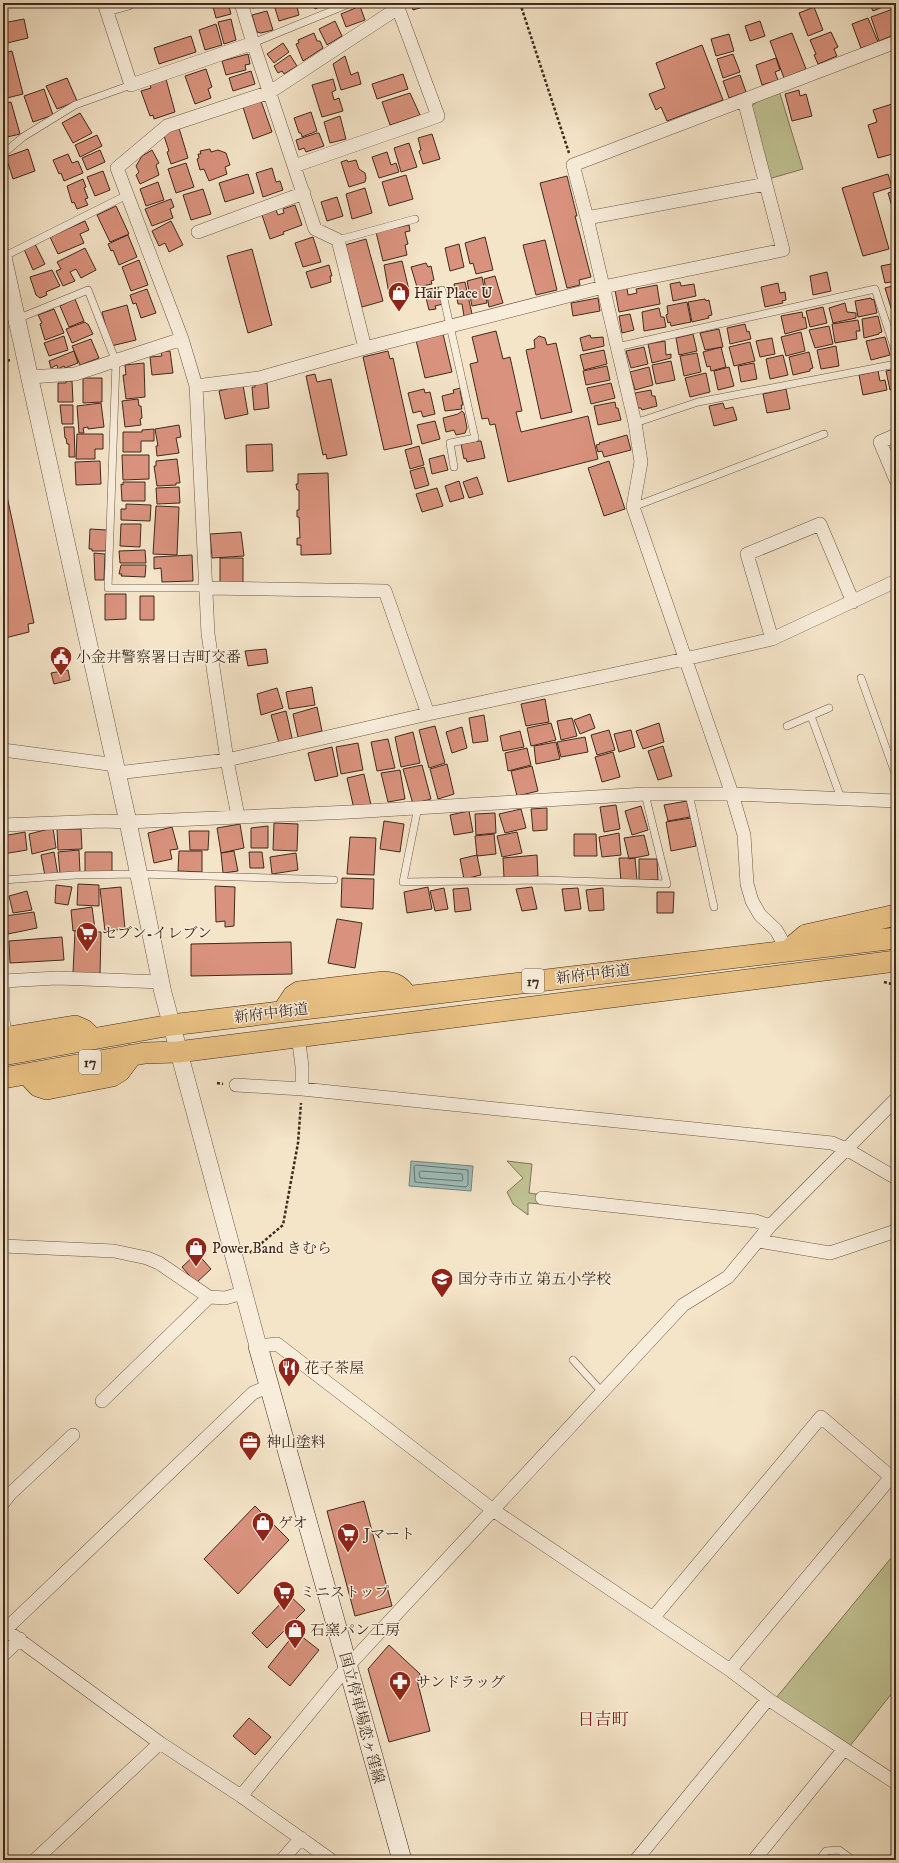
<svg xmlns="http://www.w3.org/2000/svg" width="899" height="1863" font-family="'IM FELL DW Pica','Noto Serif JP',serif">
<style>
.green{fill:#c0c293;stroke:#807658}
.water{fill:#9dbebb;stroke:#77837c}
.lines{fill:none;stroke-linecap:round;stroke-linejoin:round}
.shore{stroke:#6e746c;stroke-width:1}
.building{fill:#d9927d;stroke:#3f2a1d}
.service-casing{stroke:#6c5848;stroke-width:8}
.minor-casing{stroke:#6c5848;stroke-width:14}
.tertiary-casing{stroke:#6c5848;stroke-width:18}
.secondary-casing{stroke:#3f2a1d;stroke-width:20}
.primary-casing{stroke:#3f2a1d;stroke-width:22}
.path{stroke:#3f2a1d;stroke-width:2.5;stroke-dasharray:3 2;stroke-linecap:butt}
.service{stroke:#f8eddb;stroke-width:7}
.minor{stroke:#f8eddb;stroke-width:13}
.tertiary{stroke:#f8eddb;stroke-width:17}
.secondary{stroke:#f8eddb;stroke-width:19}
.primary{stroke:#eac284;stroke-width:21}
.labels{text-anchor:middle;stroke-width:3;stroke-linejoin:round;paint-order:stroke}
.shield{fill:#f8eddb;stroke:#766456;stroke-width:1}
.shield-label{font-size:14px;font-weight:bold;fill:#3f2a1d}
.poi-label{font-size:15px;fill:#3f2a1d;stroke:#f8eddb;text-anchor:start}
.street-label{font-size:15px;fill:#3f2a1d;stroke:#f8eddb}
.quarter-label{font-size:17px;fill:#7a1f14;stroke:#f8eddb}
</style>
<rect width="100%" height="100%" fill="#f4e4c8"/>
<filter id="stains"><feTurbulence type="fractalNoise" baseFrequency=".005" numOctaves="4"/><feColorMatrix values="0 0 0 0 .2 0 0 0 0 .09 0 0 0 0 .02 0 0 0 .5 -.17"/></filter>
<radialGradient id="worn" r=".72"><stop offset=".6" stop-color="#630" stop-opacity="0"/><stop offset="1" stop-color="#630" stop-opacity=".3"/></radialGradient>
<!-- green -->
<path class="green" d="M778 87 803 169 765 180 747 109Z
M507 1161 532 1164 529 1193 542 1195V1204L528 1203V1215L513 1204 507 1192 523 1178Z
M896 1552V1688L850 1746 776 1698Z"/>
<!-- water -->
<path class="water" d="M411 1161 473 1166 471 1191 409 1186Z"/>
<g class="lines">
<!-- shore -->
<path class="shore" d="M416 1165 468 1170V1185L466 1187 415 1182 414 1167Z
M421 1171 462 1174 463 1180 461 1181 420 1178 419 1173Z"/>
</g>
<!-- building -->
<path class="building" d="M212 3H228L231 14 216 18Z
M251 3H265L259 4V7L252 8Z
M280 3H302L303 5 297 7 299 15 279 21 274 5Z
M313 3H329L315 9Z
M411 3H433V4L413 10Z
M869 3H893L873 11Z
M360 6 365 20 346 27 341 14Z
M814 7 823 30 808 36 799 13Z
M893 9 896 18V34L879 41 871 17Z
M267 11 273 30 261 33 257 32 252 15Z
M868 18 878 42 861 48 852 24Z
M24 19 28 38 3 44V23Z
M231 19 236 40 224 44 218 22Z
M335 21 342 36 327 45 319 29Z
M760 21 765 36 750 41 745 26Z
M216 24 222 45 205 50 199 30Z
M831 32 838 47 834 49 837 56 818 64 814 55 816 54 810 40Z
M314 33 317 41H320L323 48 303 61 296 44 299 43 298 40Z
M792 33 806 69 784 78 770 41Z
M729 34 734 51 716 56 711 39Z
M191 36 196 52 159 64 154 48Z
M283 43 289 52 274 63 267 54Z
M702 45 723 100 667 121 661 107 656 110 649 94 665 88 656 63Z
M12 51 23 94 3 99V53Z
M248 54 250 64 245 65 246 70 226 75 222 61Z
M733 54 740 72 723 78 717 59Z
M290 55 297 66 284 74 282 71 278 73 274 66Z
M345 56 351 75 358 72 361 84 341 90 333 64Z
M776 58 780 70 775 72 778 80 762 85 756 65Z
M206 69 212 87 208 89 211 98 195 104 185 76Z
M251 71 255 84 233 91 229 78Z
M403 74 408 89 377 99 372 84Z
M740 75 746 92 729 98 723 81Z
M67 78 77 101 57 109 46 86Z
M166 79 175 112 154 119 153 115 150 116 141 91 151 88 150 85Z
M333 79 336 90 332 92 334 100 339 98 343 111 322 117 312 85Z
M44 89 53 115 33 122 24 96Z
M799 90 800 96 806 94 812 116 792 121 785 94Z
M410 93 420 115 390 125 382 102Z
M260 98 272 132 253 139 242 104Z
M11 102 20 134 3 138V104Z
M892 104 896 118V153L878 158 868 125 877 122 873 110Z
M311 112 317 131 302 137 301 133H299L294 118Z
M80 113 92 133 73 143 62 123Z
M340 116 346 139 330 143 324 122Z
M179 128 188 158 171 164 167 152 169 151 163 133Z
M317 133H319L324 146 306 152 304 148 299 150 296 140Z
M432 134 440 159 423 164 419 151 421 150 418 138Z
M97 135 102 146 80 157 75 145Z
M409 143 417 167 401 172 394 148Z
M28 149 35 171 13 179 6 157Z
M210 149 211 152 218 150 226 153 230 165 225 167 227 174 209 181 204 169 200 170 197 159 199 158 198 154H201L200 151Z
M100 150 105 162 87 170 82 158Z
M152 150 159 163 156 165 159 175 140 184 136 175 139 172 136 166 142 156Z
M387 152 391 165 396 163 399 172 379 178 372 157Z
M68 154 72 163 78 161 83 173 64 181 61 173 59 174 53 160Z
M347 160 348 162 356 160 359 169 365 173 366 178 365 182 349 187 341 162Z
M186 163 194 187 176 193 168 169Z
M272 168 276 182 280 181 283 190 263 197 256 173Z
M103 171 110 190 95 196 87 177Z
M248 174 254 193 225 202 219 183Z
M888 174 892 187 873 193 889 249 863 256 842 188Z
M406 175 413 199 389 206 382 182Z
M896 175V185L894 186 891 176Z
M567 176 577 216H575L591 277 579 280 580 285 567 288 540 183Z
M83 179 86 187 84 188 88 198 85 199 88 205 77 209 74 202 72 203 67 186Z
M158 182 164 200 146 206 140 189Z
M365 188 372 213 352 219 346 194Z
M203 189 211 214 191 220 183 195Z
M896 190V220L888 193Z
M337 197 343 216 327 221 321 202Z
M171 199 174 207 170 209 173 218 152 226 145 209Z
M295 205 302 225 283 232 284 234 270 239 262 215 276 210 278 215 284 213 283 209Z
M116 206 129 234 110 242 97 215Z
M85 221 89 230 80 234 84 243 58 254 50 237Z
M171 221 183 245 169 252 165 243 159 246 152 231Z
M409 225 410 231 405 232 408 244 405 245 407 255 383 261 376 232Z
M128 235 137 257 119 265 113 250 111 251 108 244Z
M313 237 321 262 303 267 295 243Z
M485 237 493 270 476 274 473 263 470 264 465 243Z
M366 239 383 301 362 307 345 245Z
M545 240 557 290 536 295 523 245Z
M35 244 45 264 33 270 24 249Z
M459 244 464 267 450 271 445 248Z
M85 248 96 270 81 278 76 269 70 272 75 281 63 286 56 271 61 269 57 262Z
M252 249 272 325 248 333 227 256Z
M139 260 148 285 131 291 122 267Z
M402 261 409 290 389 294 384 265Z
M426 263 428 267 431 266 434 280 431 281 432 284 417 287 411 267Z
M896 263V281L885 283 881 266Z
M329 265 332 276H330L331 282 311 288 306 272Z
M52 270 60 286 46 292 47 295 40 298 36 295 30 277Z
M827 272 831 291 813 295 810 276Z
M495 276 503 303 489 307 484 279Z
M482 277 487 303 472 306 467 281Z
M465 282 472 314 464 316 462 304H458L454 284Z
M680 282 681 286 694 284 696 296 673 301 670 284Z
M778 283 780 293 785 292 786 300 782 301 783 303 765 307 761 287Z
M657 285 660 304 619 312 615 290 627 288 628 295 637 293 636 289Z
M896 285V310L892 311 885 288Z
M439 287 443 304 435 306 436 309 429 310 424 290Z
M147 289 156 313 141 318 136 303 133 304 130 295Z
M598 298 600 311 573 316 571 303Z
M871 298 872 300 874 299 877 313 858 317 855 301Z
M75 299 84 321 69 327 60 306Z
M705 299 706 301 709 300 712 315 708 316 709 318 692 322 688 302Z
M687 302 691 322 671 326 670 322 668 323 666 315 668 314 667 306Z
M845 303 847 312 856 313V318L833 323 829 308Z
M127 305 136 340 111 346 102 312Z
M823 307 827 323 810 327 806 311Z
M659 308 661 317H664L666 327 644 331 642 312Z
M54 309 64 333 45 340 40 324 42 323 38 315Z
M802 312 803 318 805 317 807 328 785 334 781 316Z
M630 314 634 330 622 333 619 316Z
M878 316 882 332 879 333V334L864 338 862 319Z
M858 320 860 331H856L857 339 835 343 832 324Z
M85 322 87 324H88L93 334 72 343 66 329Z
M745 324 747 332 749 331 751 339 730 344 727 328Z
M829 326 833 344 815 348 809 330Z
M719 329 723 347 705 350 700 333Z
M496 331 503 359 510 357 522 411 516 412 521 432 588 416 598 459 508 482 495 424 490 425 488 418 482 419 470 364 478 362 472 337Z
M801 332 805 351 786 356 781 337Z
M443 334 452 372 425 378 416 340Z
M693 334 697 351 679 355 676 338Z
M590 335 591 338 603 337 604 346 583 351 580 338Z
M64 336 68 350 49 356 44 343Z
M539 336 545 338 547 345 556 343 572 412 541 419 526 350 535 348 534 340Z
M885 337 890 355 871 360 866 341Z
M772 338 775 354 760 357 756 341Z
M91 339 99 358 80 365 72 346Z
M665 341 666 355 671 354V358L652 363 648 344Z
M750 342 755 361 734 366 729 347Z
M836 346 839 366 821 369 817 350Z
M644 347 648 364 631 368 626 351Z
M721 347 726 367 711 371 710 366 707 367 703 352Z
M604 350 607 364 584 370 580 355Z
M74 351 78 363 65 368 64 366 58 369 57 365 51 368 49 361Z
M170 351 173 373 152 375 150 357 162 356 161 352Z
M388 351 390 359 393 358 412 444 384 450 363 357Z
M809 352 813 368 810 369V371L793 375 789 357Z
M697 353 701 372 684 376 680 356Z
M783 355 788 375 770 379 766 359Z
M671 361 675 380 656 384 652 365Z
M144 363 145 397 126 399 123 375H126L125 365Z
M754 363 757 379 741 382 738 366Z
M607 366 610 380 586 385 583 371Z
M649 367 653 385 635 390 630 372Z
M729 367 734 386 718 390 714 371Z
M896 369V389L890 390 886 371Z
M878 371 880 381 885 380 887 390 863 395 859 375Z
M706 373 710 392 690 397 685 378Z
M315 374 317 382 331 379 347 455 327 459 326 454 323 455 306 376Z
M83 378H102V402L83 403Z
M66 381H72L73 402H58V383H66Z
M267 383 269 408 254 410 252 387H255V384Z
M611 383 615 398 591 404 587 388Z
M243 385 248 414 225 419 219 391Z
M464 387 465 390 460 391 463 405H461L462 409 445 411 442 396 454 393 453 390Z
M424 389 425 393 430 392 435 414 423 417 421 411 413 413 408 393Z
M786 389 790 409 767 413 763 394Z
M651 390 652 396H655L657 406 642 410 641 408H638L635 393Z
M138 399 139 406H141L142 418 140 419 141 425 125 427 122 401Z
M615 402 616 408H618L621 420 598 425 594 406Z
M101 403 104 427 88 429V427L83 428 84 433H79L77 406Z
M723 403 725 409 733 407 737 420 714 426 709 406Z
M60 405H73V424H62Z
M462 411 464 413 467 428 465 433 456 435 454 430 446 432 443 418 458 414Z
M435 421 440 439 422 444 417 425Z
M179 425 181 437 176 438 179 453 157 456 156 446H158L155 429Z
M64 427H74L75 457H69V444H67L66 438H65Z
M154 429V441H141V452H123V432H142V430Z
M77 434H103V449H95V459H76Z
M627 435 631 450 604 457 602 451 598 452 596 445 600 444 599 443Z
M478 441H481L485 458 467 462 466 458 464 459 461 444Z
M272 444 273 471 247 472 246 445Z
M419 446 424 465 410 469 405 450Z
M122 455H149V479L123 480Z
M444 455 448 470 432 474 429 459Z
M177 459 180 483H176V485L157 486 154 466H156V461Z
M100 461 101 484 76 485 75 462Z
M609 461 625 509 604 516 588 468Z
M424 467 429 485 415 489 410 471Z
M328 473 331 554 301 555V545H297V538H300L299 517H297V510H299V490H297L296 484H298V474Z
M477 477 483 494 469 498 463 482Z
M459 481 464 498 450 502 445 486Z
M123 482H145V501H122L121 484 123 485Z
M179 487 180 503 157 504 156 488Z
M437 488 443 506 422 512 416 494Z
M7 496 34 623 28 624 29 632 5 638 3 630V497Z
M126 504 151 505 150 521 121 520V509H126Z
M156 506 179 507 177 555 153 554Z
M121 524H141L140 547 120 546Z
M90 529 107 530 106 551H92V549H89Z
M241 532 244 556 212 558 210 534Z
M145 550 146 563H120L119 551Z
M94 553 105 554 104 580H95Z
M192 555 193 581 162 582 161 568 154 569V557Z
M220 558H243V584L220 583Z
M121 565H146L145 577 121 576 122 574H119Z
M105 594H126V619L105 620Z
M140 596H154V620H140Z
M266 649 268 663 248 666 245 651Z
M68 670 70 680 54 684 51 673Z
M312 687 315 705 289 709 286 692Z
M277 688 283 708 261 715 257 694Z
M545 699 549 722 526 726 521 704Z
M317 707 322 731 298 737 293 714Z
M286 711 292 738 279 743 271 715Z
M590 714 595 728 580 734 574 720Z
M484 715 488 741 473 743 469 718Z
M572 718 577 736 561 740 557 721Z
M551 723 556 740 531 746 527 728Z
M659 723 664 742 643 749 636 731Z
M435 726 445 763 429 768 419 730Z
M462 727 467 748 452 753 446 732Z
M609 730 615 750 597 755 591 735Z
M631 730 635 747 619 752 614 734Z
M520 731 524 747 503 751 500 736Z
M413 732 420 763 401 767 395 737Z
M585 737 588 752 561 757 557 742Z
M388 739 395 768 377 771 371 742Z
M556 742 560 759 536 764 534 746Z
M358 743 363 770 341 774 336 747Z
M663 746 672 776 658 780 648 751Z
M332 747 338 776 315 781 308 753Z
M527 748 531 765 508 771 505 753Z
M613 752 620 777 602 782 595 757Z
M447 764 454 794 438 799 430 769Z
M422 765 431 799 413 804 403 769Z
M532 766 538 791 517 796 511 771Z
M400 770 405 799 388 802 381 773Z
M364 774 371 805 354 809 347 778Z
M687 801 690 817 668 821 664 805Z
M616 805 620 829 604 832 600 807Z
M641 806 648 830 632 835 625 811Z
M547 808V830L533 831 531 809Z
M521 809 526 828 505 833 499 814Z
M469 811 473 832 454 835 450 815Z
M495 813 496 833 476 835 475 814Z
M691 818 696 846 671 851 666 822Z
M384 821 404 824 400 852 380 849Z
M274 823 298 824 297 851 273 850Z
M240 824 244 848 221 853 217 828Z
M268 826V848H251V828Z
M172 827 178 849 170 850 172 859 154 863 148 833Z
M53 828 56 848 32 854 29 834Z
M57 829H81L82 849 58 850Z
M189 831H209L208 850H190Z
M25 832 27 850 3 854V836Z
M517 832 522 853 502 857 497 836Z
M619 833 621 855 602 857 599 837Z
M494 834 496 854 477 856 475 836Z
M574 834H596L597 856H574Z
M644 835 649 855 629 859 624 838Z
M350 837 376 838 374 875 347 874Z
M79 850 80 873 60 874 58 852Z
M179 851H202V872L178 871Z
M234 851 238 871 223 873 221 853Z
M54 852 58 875 45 876 41 855Z
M85 852H112V872H85Z
M249 852H262L264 868H250Z
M296 853 298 870 272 874 270 857Z
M477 855 481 875 464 879 460 859Z
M537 855 538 876 504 878 503 858Z
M619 858H635L637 880 621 881Z
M639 859H657L658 880H639Z
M342 878 374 879 373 909 341 907Z
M78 884 99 885V906L77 905Z
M56 885 72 887 68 905 55 903Z
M215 886 235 887 234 926 225 927V921L216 922Z
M121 887 125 929 105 931 100 889Z
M428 887 432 909 407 913 404 892Z
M532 887 537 909 522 911 516 889Z
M444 888 448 909 435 911 430 891Z
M468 888 471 910 455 912 453 889Z
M578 888 581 909 565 911 562 889Z
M603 888 604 910 589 911 586 890Z
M27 891 32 910 13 913 9 896Z
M657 892H674L673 913H657Z
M92 907 95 929 73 931 71 910Z
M34 912 37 928 8 934 5 916Z
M337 919 362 923 355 968 328 963Z
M75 931 101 932 100 974 73 973Z
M62 937 64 960 10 963 9 941Z
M291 942 292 974 191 976V944Z
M197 1253 211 1269 196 1283 182 1267Z
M364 1501 392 1606 355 1616 327 1511Z
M255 1506 289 1540 238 1594 204 1559Z
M289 1595 305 1610 267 1648 252 1633Z
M296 1632 319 1650 290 1686 268 1667Z
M389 1645 420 1674 417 1680 430 1731 389 1742 368 1669Z
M249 1718 271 1737 255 1755 233 1736Z"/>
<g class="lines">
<!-- service casing -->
<g class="service-casing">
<path id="service" d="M253 43 351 3
M3 154 23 137 75 105 131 85
M338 240 415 219
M3 257 127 195
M442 290 475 438 450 443 454 467
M17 319 88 290 116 362 108 588H205
M617 347 875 289 896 353
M635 423 698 402 896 364
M633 507 824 434
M861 678 896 776
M811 716 841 798
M787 726 829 708
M689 794 714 907
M418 807 403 882 542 880 667 884 645 794
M3 880 76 875 139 874 334 880
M3 930V932
M573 1360 602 1392
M819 1860 826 1851 839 1850 853 1860"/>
</g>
<!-- minor casing -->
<g class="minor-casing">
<path id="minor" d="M104 3 131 85 253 43
M241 3 253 43 315 229 338 240 365 348
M107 9 128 3
M587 218 766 184
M198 232 304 193
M30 377 75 374 182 339
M196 386 259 378 365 348 603 287 783 250 744 100
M896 435 880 442 896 480
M205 588 385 591 428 714
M772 639 747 554 820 524 853 602
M3 750 116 765
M117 773 227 760 428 714 685 659 772 639 896 581
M238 816 227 760 208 634 196 386 182 339 117 168 167 126 270 92 398 8 438 116 294 166
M3 825 104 821 128 822 350 812 645 794H732L896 801
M788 951 776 930 760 915 752 901 747 884 744 835 732 794 633 507 641 462 635 423 587 218 573 165 896 42
M298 1036 302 1066V1089
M6 1038 3 1021V981L57 978 161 982
M236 1085 302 1089 832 1143 846 1149 896 1178
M542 1198 756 1221 770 1226
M758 1241 830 1253 896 1231
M3 1246 114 1251 147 1258 159 1263 209 1297 225 1298 243 1293
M258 1346 277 1344 493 1510 730 1670 768 1699 896 1783
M102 1401 209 1297
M3 1503 10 1494 73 1435
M653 1618 821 1417 891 1477 730 1670
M3 1628 160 1743 241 1796 331 1860
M5 1630 253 1393 269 1386
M3 1655 20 1639
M241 1796 348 1666 683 1305 728 1277 770 1226 896 1099
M35 1860 160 1743
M282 1860 301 1838
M636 1860 768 1699
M754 1860 844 1749"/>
</g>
<!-- tertiary casing -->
<g class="tertiary-casing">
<path id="tertiary" d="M3 257 128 822 163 993 258 1346"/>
</g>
<!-- secondary casing -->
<g class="secondary-casing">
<path id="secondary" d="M258 1346 402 1860"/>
</g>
<!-- primary casing -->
<g class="primary-casing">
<path id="primary" d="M793 946 806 935 896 915
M283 1011 293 996 299 992 384 982C396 983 400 986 407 996
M3 1038 75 1026 84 1030 93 1039
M3 1055 171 1025 896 938
M27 1074 38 1086 47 1089 112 1076 120 1071 132 1055
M3 1078 145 1053 178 1052 896 961"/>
</g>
<!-- path -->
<path class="path" d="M520 3 569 153
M3 362 10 360
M884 982 896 985
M217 1083 223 1084
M250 1253 283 1225 298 1143 301 1103"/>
<!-- service -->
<use href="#service" class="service"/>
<!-- minor -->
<use href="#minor" class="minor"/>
<!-- tertiary -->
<use href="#tertiary" class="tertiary"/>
<!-- secondary -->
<use href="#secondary" class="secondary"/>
<!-- primary -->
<use href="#primary" class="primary"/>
</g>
<!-- icons -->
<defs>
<g id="shop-pin" transform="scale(1.15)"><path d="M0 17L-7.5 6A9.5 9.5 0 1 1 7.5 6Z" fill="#8f2418" stroke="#f8eddb"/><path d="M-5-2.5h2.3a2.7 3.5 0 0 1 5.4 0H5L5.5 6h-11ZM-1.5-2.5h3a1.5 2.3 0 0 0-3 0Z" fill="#fff"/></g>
<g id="civic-pin" transform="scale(1.15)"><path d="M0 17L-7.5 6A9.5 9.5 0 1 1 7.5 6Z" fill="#8f2418" stroke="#f8eddb"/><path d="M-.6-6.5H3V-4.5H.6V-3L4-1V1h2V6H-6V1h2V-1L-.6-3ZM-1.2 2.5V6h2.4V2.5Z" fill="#fff"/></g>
<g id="supermarket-pin" transform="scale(1.15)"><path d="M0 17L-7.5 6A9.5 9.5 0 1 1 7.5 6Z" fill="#8f2418" stroke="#f8eddb"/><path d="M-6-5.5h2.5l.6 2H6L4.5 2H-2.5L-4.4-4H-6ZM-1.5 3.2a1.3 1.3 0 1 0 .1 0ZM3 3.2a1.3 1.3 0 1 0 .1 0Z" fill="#fff"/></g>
<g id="school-pin" transform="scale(1.15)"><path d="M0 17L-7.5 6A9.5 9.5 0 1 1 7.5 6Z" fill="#8f2418" stroke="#f8eddb"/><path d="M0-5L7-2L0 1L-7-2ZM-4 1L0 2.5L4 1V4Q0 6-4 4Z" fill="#fff"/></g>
<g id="restaurant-pin" transform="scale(1.15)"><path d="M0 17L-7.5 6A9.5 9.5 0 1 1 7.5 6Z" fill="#8f2418" stroke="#f8eddb"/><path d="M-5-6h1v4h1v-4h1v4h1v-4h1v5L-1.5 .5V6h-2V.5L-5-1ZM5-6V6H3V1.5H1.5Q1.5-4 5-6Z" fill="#fff"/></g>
<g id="office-pin" transform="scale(1.15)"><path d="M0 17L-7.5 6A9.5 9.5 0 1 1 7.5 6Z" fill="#8f2418" stroke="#f8eddb"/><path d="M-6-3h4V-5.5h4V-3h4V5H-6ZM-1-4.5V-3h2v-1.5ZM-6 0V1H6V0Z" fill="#fff"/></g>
<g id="pharmacy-pin" transform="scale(1.15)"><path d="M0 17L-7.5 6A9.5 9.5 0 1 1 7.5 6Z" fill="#8f2418" stroke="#f8eddb"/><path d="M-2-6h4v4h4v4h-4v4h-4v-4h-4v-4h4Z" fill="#fff"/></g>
</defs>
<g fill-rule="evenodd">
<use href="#shop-pin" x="399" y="293"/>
<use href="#civic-pin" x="61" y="657"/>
<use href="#supermarket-pin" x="87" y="933"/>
<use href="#shop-pin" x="196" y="1248"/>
<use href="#school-pin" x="442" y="1279"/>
<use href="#restaurant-pin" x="289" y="1368"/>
<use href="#office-pin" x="250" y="1442"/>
<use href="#shop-pin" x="263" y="1523"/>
<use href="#supermarket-pin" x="348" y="1534"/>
<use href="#supermarket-pin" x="284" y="1592"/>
<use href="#shop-pin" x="295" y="1630"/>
<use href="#pharmacy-pin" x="400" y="1682"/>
</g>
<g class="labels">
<!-- shield labels -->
<g class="shield">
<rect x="522" y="969" width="22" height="24" rx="3"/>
<rect x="79" y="1050" width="22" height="24" rx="3"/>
</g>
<g class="shield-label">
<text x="533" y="986">17</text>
<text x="90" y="1067">17</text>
</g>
<!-- poi labels -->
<g class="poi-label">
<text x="414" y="298">Hair Place U</text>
<text x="76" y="662">小金井警察署日吉町交番</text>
<text x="102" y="938">セブン-イレブン</text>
<text x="212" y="1253">Power Band きむら</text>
<text x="458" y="1284">国分寺市立 第五小学校</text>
<text x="304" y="1373">花子茶屋</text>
<text x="266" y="1447">神山塗料</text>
<text x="278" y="1528">ゲオ</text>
<text x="364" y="1539">Jマート</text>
<text x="300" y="1597">ミニストップ</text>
<text x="310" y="1635">石窯パン工房</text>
<text x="416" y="1687">サンドラッグ</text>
</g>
<!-- street labels -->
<g class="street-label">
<text transform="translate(593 974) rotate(-7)" y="5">新府中街道</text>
<text transform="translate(271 1013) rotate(-7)" y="5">新府中街道</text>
<text transform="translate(362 1718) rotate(75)" y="5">国立停車場恋ヶ窪線</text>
</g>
<!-- quarter labels -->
<g class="quarter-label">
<text x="603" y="1725">日吉町</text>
</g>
</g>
<!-- margin -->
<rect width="899" height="1863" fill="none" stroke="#f4e4c8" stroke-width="16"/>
<rect x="4" y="4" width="891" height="1855" fill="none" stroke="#3f2a1d" stroke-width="2"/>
<rect x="8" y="8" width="883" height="1847" fill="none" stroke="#3f2a1d"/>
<rect width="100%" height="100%" filter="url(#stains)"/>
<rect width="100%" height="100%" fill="url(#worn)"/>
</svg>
